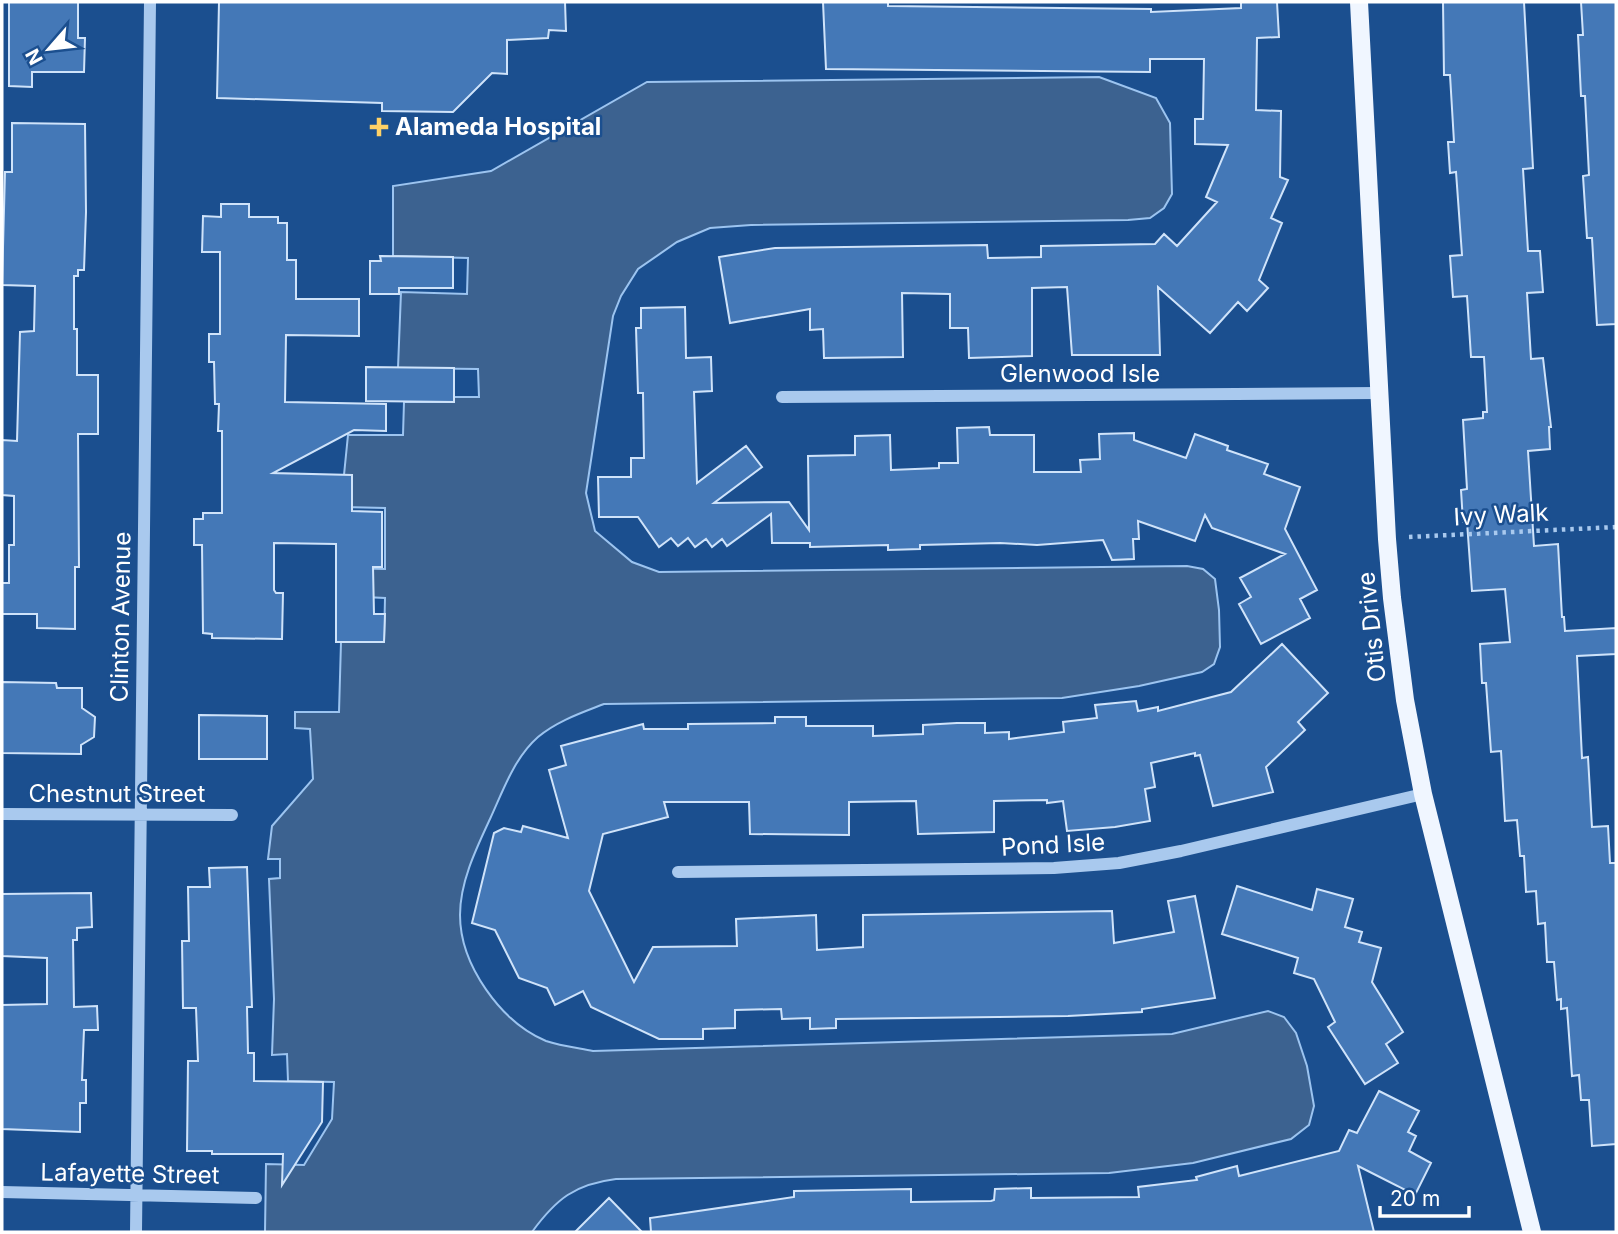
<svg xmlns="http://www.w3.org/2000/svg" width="1618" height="1234" font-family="Inter,sans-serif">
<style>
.water{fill:#3c6290;stroke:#9cc4f0;stroke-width:2}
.building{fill:#4478b7;stroke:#cfe3fa;stroke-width:2}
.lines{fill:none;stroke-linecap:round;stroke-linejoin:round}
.path{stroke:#a9c9ee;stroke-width:4.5;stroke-dasharray:3.5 5;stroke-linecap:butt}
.minor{stroke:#a9c9ee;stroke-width:12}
.major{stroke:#f0f6ff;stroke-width:18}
.poi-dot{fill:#ffd166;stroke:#1b4f8f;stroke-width:2.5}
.labels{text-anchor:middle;stroke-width:5;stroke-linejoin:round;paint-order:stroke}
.poi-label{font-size:24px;font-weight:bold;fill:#fff;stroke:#1b4f8f;text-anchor:start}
.street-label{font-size:24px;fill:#fff;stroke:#1b4f8f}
</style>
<rect width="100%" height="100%" fill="#1b4f8f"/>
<!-- water -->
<path class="water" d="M1099 77 1156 98 1170 123 1172 194 1164 208 1150 218 1128 220 751 225 710 228 677 242 638 269 621 296 613 316 586 493 595 531 632 562 659 572 1187 566 1203 569 1215 579 1219 610 1220 647 1214 664 1202 672 1139 686 1062 698 604 704C581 713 557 721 538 737 514 758 503 791 490 819 476 849 460 882 460 915 460 965 501 1022 546 1041 561 1046 578 1048 593 1051L1172 1034 1268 1011 1284 1017 1296 1033 1307 1066 1314 1106 1309 1125 1291 1139 1193 1163 1109 1173 616 1179C575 1184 556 1199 532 1232H265L266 1164 304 1165 332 1119 334 1082 288 1081 287 1054 272 1055 274 999 269 879 280 878V859H268L272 826 313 779 310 729 295 728V712H339L341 642H384L385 598 344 596V568L385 569V508L344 507 352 499V476L344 475 348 435H403L404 402H454V397H479L478 369 398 368 401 292 467 294 468 258 393 256V186L491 171 647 82Z"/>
<!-- building -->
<path class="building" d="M9 2H78V38H85L84 72H32V87L9 86Z
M219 2H565L566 31 549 30 548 38 507 40V74L492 73 453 112 382 111V103L217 98Z
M823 2H888V6L1151 9V12L1241 8V2H1277L1279 37 1257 38 1256 110 1281 111 1280 177 1288 180 1271 218 1282 223 1259 280 1268 288 1247 311 1238 302 1210 333 1158 287 1160 355H1072L1067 287 1032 288V356L969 358 968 328H950V294L902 293 903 357 824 358 823 329 810 330V309L730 323 719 257 775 248 987 245 988 258 1041 257V246L1155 244 1164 234 1177 246 1217 202 1206 197 1228 145 1195 144V119H1203L1204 59H1150V72L826 69Z
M1443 2H1524L1533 168 1523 169 1528 251H1540L1543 292 1527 293 1531 359 1543 358 1551 427H1549L1550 449 1528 451 1534 546 1558 544 1562 617H1564L1565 631 1616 628V654L1577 656 1582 758 1588 757 1592 827 1608 826 1610 863H1616V1144L1592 1146 1589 1100H1581L1579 1075 1572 1076 1567 1008 1561 1009V999L1557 1000 1554 962H1547L1545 923 1538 924 1536 891 1526 892 1524 856H1520L1517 820 1505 821 1501 751 1491 752 1486 683H1482L1480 644 1510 642 1505 589 1472 591 1467 522H1463L1461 490 1467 489 1463 420 1483 418V412H1487L1484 357H1471L1467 296 1453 297 1450 256 1462 255 1456 172 1450 173 1448 142H1454L1450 75H1444Z
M1581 2H1616V324L1597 325 1592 238H1587L1583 176 1589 175 1585 96H1581L1578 35H1583Z
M12 123 85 124 86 212 84 270H78V276H74V329H77V375H98V434H78L79 567H75V629L37 628V614H2V583H9V545H14V496L2 495V440L17 441 20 332 34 331 35 286 2 285 5 172H12Z
M221 204H249V217H278V223H287V260H296V299H359V336L286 335 285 402 386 404V431L354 430 273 473 352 475V511L382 512V567H373L374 614H385L384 642H336V544L274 543V590L276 593H283L282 639 212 638V634L203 633 202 545H194V519H203V513H222V431H218L219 404H215L214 362H209V334H220V252H202L203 216 221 217Z
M380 256 453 257V288H399V294H370V261H381Z
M685 307 686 358 711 357 712 391 694 392 697 483 746 446 762 467 714 503 789 502 809 530 808 456 855 455V436L890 435 891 470 939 468V463H958L957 428 989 427 990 435H1034V472H1081L1080 460 1100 459 1099 434 1134 433V440L1186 458 1195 434 1228 446 1227 450 1268 464 1264 474 1300 487 1285 529 1317 590 1300 599 1310 618 1261 644 1239 604 1251 597 1240 578 1285 554 1212 528 1205 515 1195 541 1138 521 1139 539H1133L1134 559 1112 560 1103 540 1037 545 1000 543 920 545V549L888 550V545L810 547V543H772L771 514 727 546 722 539 712 547 706 539 695 547 688 538 678 546 671 538 659 547 638 517H599L598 477H631V458H644L643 393H638L636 328H641V308Z
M366 367 454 368V402L366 401Z
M1282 644 1328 693 1298 722 1305 730 1266 767 1273 792 1213 806 1200 755 1195 756V753L1151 763 1155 787 1145 789 1150 821 1115 827 1067 831 1063 801 1047 803V800L994 801V832L918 834 916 801 849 802V835L750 834 749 802H664L668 817 603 834 589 891 634 982 653 947 737 946 736 919 816 915 817 950 863 947V915L1112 911 1114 943 1174 932 1168 901 1195 896 1215 998 1142 1009V1012L1068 1016 836 1019V1028L810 1029V1018L782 1019 781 1009 735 1010V1028L703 1029V1039H659L591 1007 583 991 555 1005 547 988 519 978 495 930 472 923 494 833 504 828 521 832 523 826 568 838 549 770 566 765 561 746 643 724 644 729H688V724L775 723V717H806V726H873V736L923 734V725L957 723H985V733L1009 732V739L1064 732 1063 722 1097 718 1095 705 1136 701 1138 711 1158 707V711L1231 692Z
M2 682 56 683 57 688H82V708L95 717 94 737 81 745V754L2 753Z
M199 715 267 716V759H199Z
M247 867 252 1007H247L248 1053H254V1081L323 1082 322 1122 282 1185 283 1154H212V1151H187L188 1061H198L196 1008H183L182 941H189L188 887H210L209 868Z
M1237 886 1312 910 1317 889 1353 899 1345 927 1362 932 1359 942 1381 948 1372 982 1403 1032 1386 1044 1398 1063 1365 1084 1328 1027 1335 1022 1314 979 1294 973 1298 958 1222 934Z
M91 893 92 927 77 928V940H73L74 1007 97 1006 98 1030H84L82 1080H86V1103H80V1132L2 1129V1005L47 1004V958L2 956V894Z
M1379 1091 1419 1111 1408 1132 1416 1136 1409 1151 1431 1163 1415 1195 1358 1166 1374 1232H651L650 1218 794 1197V1191L911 1189V1202L991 1201 994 1200 995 1189 1031 1188V1198L1139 1197 1138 1187 1197 1180 1196 1177 1237 1166 1239 1176 1339 1151 1349 1130 1357 1133Z
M609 1198 642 1232H575Z"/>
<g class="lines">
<!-- path -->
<path class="path" d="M1409 537 1616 527"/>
<!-- minor -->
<path class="minor" d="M782 397 1379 393
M2 814 232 815
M678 872 1054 868 1119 863 1181 851 1423 794
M2 1192 256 1198
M136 1232 150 2"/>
<!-- major -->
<path class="major" d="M1359 2 1387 539 1392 598 1405 700 1423 794 1532 1232"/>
</g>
<!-- markers -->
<path class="poi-dot" d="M375.5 116.5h7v7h7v7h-7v7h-7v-7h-7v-7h7z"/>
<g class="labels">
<!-- poi labels -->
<g class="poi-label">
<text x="395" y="135">Alameda Hospital</text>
</g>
<!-- street labels -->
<g class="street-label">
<text x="1080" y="382">Glenwood Isle</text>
<text transform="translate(1501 515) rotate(-3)" y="8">Ivy Walk</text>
<text transform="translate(121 617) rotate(-89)" y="8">Clinton Avenue</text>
<text transform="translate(1372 627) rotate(-96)" y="8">Otis Drive</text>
<text x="117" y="802">Chestnut Street</text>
<text transform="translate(1053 845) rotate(-3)" y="8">Pond Isle</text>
<text transform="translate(130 1174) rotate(1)" y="8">Lafayette Street</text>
</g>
</g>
<!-- border -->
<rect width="1618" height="1234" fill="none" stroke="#ffffff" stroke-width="7"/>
<!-- north arrow -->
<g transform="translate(49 49) rotate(242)" stroke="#1b4f8f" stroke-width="5" paint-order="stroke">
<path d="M0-5L12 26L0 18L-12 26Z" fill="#ffffff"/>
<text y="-10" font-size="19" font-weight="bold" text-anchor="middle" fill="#ffffff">N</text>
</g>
<!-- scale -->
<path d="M1380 1206v10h89v-10" fill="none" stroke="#ffffff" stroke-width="3.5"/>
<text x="1390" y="1206" font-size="21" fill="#ffffff" stroke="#1b4f8f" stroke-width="5" paint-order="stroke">20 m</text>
</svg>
